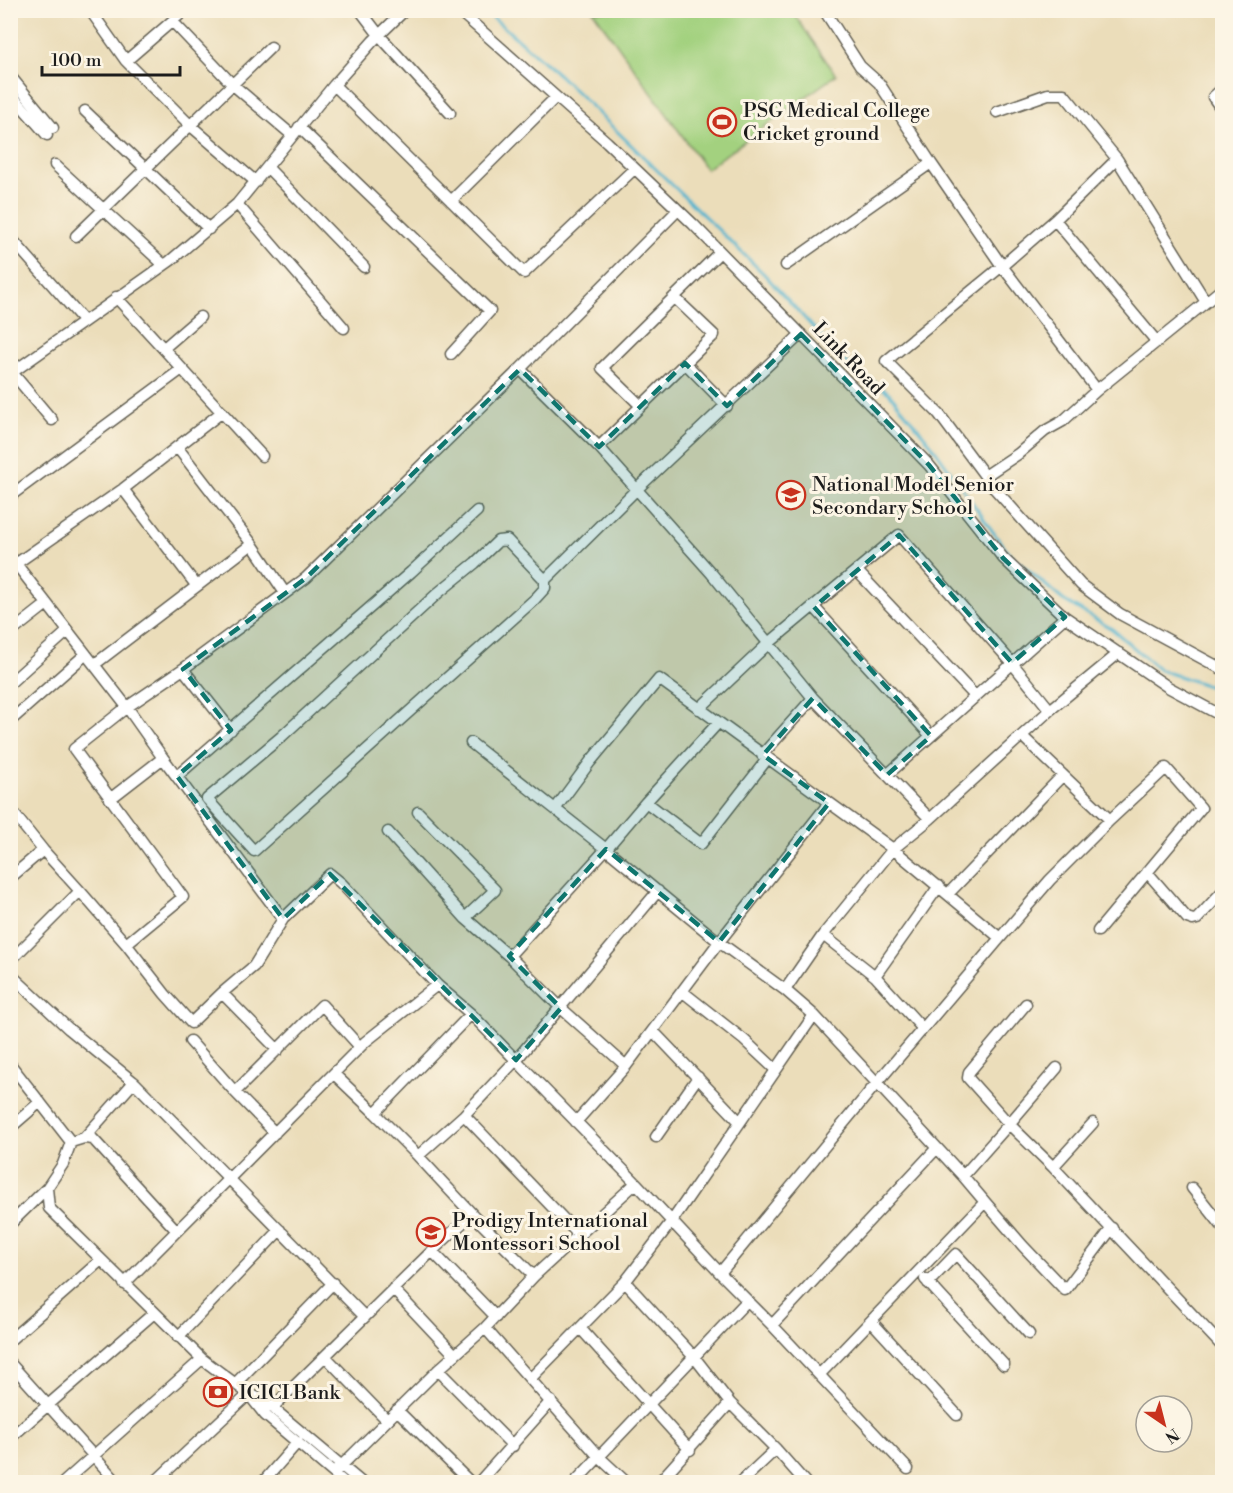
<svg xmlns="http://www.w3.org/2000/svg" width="1233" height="1493" font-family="'Libre Bodoni',serif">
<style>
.green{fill:#a3d17f;stroke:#60764e;stroke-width:1.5}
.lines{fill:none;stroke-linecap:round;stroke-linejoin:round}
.stream{stroke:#4fb3ce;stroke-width:3}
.minor-casing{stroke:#646053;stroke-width:13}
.minor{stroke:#fff;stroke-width:10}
.marked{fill:#0f766e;fill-opacity:0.2;stroke:#0f766e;stroke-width:4.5;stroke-dasharray:12 8;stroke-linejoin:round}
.labels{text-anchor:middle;stroke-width:6;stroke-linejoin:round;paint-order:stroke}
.poi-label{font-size:20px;fill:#1c1c1c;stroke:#fcf5e5;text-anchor:start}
.street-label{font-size:20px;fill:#1c1c1c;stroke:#fcf5e5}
</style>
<rect width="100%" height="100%" fill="#fcf5e5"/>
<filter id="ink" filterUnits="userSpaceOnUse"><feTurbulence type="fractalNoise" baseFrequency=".0167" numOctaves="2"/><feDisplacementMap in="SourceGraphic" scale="12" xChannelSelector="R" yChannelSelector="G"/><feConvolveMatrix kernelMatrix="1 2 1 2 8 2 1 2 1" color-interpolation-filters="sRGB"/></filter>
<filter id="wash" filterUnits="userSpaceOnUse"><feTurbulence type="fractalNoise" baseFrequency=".008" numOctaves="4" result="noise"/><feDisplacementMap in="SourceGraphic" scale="24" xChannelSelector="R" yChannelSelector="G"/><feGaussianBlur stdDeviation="1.35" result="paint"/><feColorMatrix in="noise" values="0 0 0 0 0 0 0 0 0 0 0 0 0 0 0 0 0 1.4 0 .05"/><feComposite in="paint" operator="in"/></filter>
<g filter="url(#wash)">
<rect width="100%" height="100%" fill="#ebddba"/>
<!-- green -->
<path class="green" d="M593 11H792L836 75 706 169Z"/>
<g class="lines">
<!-- stream -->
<path class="stream" d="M484 10 559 75 763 273 843 360 889 393 931 444 1008 553 1063 600 1112 629 1160 670 1215 688 1222 695"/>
</g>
</g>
<g filter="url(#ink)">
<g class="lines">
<!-- minor casing -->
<g class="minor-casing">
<path id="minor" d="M90 10 126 61 185 10
M360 10 379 35 450 113
M458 10 607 142 693 224 929 465 1003 558 1065 617 1168 687 1222 716
M824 10 860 66 879 83 931 163
M173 22 232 84 292 135
M126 61 191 126 256 182
M10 76 53 128
M334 85 524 273 634 169
M1222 89 1213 97 1222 110
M10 93 47 135
M85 111 209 229
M997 112 1048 94H1064L1117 159
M299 127 490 311 451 354
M55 165 164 265
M268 168 364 267
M451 201 556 97
M237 204 344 328
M1055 220 1157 342
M76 236 271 47
M10 237 84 321
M786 265 931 163 1002 266 1097 390
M1222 289 1206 302 1117 159 1055 220 1002 266 886 361 939 414 994 488 1081 585 1120 614 1222 669
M116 297 262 456
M164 348 200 317
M685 363 727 406
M520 369 678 210
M10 370 52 420
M10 374 170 261 237 204 334 85 373 41 405 10
M641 406 602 368 720 252
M177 447 252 544 285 593
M599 447 714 335 674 297
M985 476 1018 454 1045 431 1063 421 1097 390 1206 302
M123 489 196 585
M10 496 182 369
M10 556 68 631 10 683
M17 563 123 489 222 412
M857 571 975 696
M545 580 507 540 498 541 475 563 438 593 281 737 207 799 254 851 535 599 545 588V580L637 489 801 334
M814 607 931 736
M68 631 127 707 183 669 306 578 520 369 599 447 712 574 813 698 930 819
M10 633 47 604
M1119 653 1050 710 930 819 893 849 823 935 785 990 814 1015 963 1176 1009 1124 1053 1167 1222 1346
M95 664 252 544
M183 669 231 730
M699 709 768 644 899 535 1012 663 1050 710
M10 721 86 654
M471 743 606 849 646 802 701 844 768 758
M762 755 813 698
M887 775 1065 617
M177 776 411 572 477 511
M110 799 163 758
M646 802 718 723
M10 809 43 850 80 891 10 961
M418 812 495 890 465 918
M388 832 465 918 509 956 606 849 719 942 785 990
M1147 872 1187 918 1193 920 1197 919 1222 892
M10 878 43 850
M80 891 126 944 183 897 74 749 127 707 163 758 283 919 254 966 222 993
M948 894 1063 775
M283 919 330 874 341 883 437 985
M1098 931 1201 808 1166 768 1110 820
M823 935 875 976
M1000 938 1050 880 1110 820 1022 736
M126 944 165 994 191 1023 222 993 278 1050
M509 956 561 1008 626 1066 719 942 829 803
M10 974 69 1029 135 1083 365 1317
M683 992 744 1040 776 1070
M1026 1004 969 1072 968 1078 1009 1124 1057 1068
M923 1029 875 976 939 886
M653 1031 739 1121
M190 1041 235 1092 322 1005 360 1047
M10 1064 71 1142 63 1164 47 1188 49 1208 202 1359 249 1394 263 1400 361 1482
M334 1074 375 1113
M235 1092 275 1133
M464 1115 579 1235
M576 1122 626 1066
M10 1128 40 1102
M656 1137 698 1077
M84 1138 134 1082
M71 1142 84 1138 93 1139 177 1231
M418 1156 375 1113 471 1014
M1053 1167 1093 1123
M963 1176 985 1202
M1192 1188 1222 1226
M472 1214 418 1156 464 1115 516 1060 658 891
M10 1224 47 1188
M432 1251 496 1317
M720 1273 772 1325 937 1148
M925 1279 1004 1365
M625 1282 695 1358 730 1403 776 1449 805 1482
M928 1283 956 1254 1029 1334
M124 1284 365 1042 437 985 471 1014 636 1183
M393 1289 455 1355
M871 1321 957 1415
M772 1325 908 1469
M485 1328 599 1457 626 1482
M580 1328 690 1450
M178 1337 280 1230
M10 1340 101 1260
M325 1356 387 1420
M10 1363 117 1482
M438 1370 513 1446
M819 1375 985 1202 1023 1246 1065 1290 1112 1228
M531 1378 625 1282 672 1221 814 1015
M235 1384 333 1283
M250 1396 265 1415 344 1482
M272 1408 432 1251 472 1214 534 1276
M397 1410 470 1482
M10 1438 154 1313
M334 1473 438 1370 485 1328 534 1276 636 1183 720 1273 876 1084 1000 938 893 849 659 679 590 762 556 808
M64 1482 202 1359
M155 1482 249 1394
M263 1482 298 1442
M479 1482 551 1401
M575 1482 747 1301
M659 1482 730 1403
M741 1482 776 1449"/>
</g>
<!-- minor -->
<use href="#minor" class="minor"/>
</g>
</g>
<!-- marked area -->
<path class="marked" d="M801 334 929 465 1003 558 1065 617 1012 663 899 535 814 607 931 736 887 775 813 698 763 755 829 803 719 942 606 849 509 956 561 1008 516 1060 330 874 283 919 177 776 231 730 183 669 306 578 520 369 599 447 685 363 727 406Z"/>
<!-- icons -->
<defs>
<g id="stadium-ring" transform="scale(1.5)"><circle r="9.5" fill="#fcf5e5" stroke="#c8321e" stroke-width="1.5"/><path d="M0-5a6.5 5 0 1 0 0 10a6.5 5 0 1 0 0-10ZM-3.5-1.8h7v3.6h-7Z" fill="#c8321e"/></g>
<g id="school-ring" transform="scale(1.5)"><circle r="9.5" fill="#fcf5e5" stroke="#c8321e" stroke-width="1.5"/><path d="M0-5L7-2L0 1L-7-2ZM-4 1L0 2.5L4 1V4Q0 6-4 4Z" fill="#c8321e"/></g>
<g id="bank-ring" transform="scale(1.5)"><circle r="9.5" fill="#fcf5e5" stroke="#c8321e" stroke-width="1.5"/><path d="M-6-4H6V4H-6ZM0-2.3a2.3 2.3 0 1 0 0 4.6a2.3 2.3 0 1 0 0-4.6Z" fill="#c8321e"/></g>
</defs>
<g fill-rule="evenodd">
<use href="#stadium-ring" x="722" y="122"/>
<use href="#school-ring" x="791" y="495"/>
<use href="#school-ring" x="431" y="1232"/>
<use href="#bank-ring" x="218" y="1392"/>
</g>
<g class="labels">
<!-- poi labels -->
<g class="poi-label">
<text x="743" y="117">PSG Medical College<tspan x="743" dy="23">Cricket ground</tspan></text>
<text x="812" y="491">National Model Senior<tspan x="812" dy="23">Secondary School</tspan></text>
<text x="452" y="1227">Prodigy International<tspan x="452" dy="23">Montessori School</tspan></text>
<text x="239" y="1399">ICICI Bank</text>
</g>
<!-- street labels -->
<g class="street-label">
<text transform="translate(849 358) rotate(46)" y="7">Link Road</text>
</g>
</g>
<!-- margin -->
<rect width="1233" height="1493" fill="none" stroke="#fcf5e5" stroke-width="36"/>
<!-- north arrow -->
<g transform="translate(1164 1424) rotate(145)"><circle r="28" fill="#fcf5e5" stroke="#a29e95" stroke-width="1.5"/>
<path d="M0-4.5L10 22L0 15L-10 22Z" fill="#c8321e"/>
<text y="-9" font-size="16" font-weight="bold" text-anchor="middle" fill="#1c1c1c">N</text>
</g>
<!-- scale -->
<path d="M42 66v9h138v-9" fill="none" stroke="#1c1c1c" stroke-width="3"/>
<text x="51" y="66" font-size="18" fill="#1c1c1c" stroke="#fcf5e5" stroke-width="4.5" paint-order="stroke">100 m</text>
</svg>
